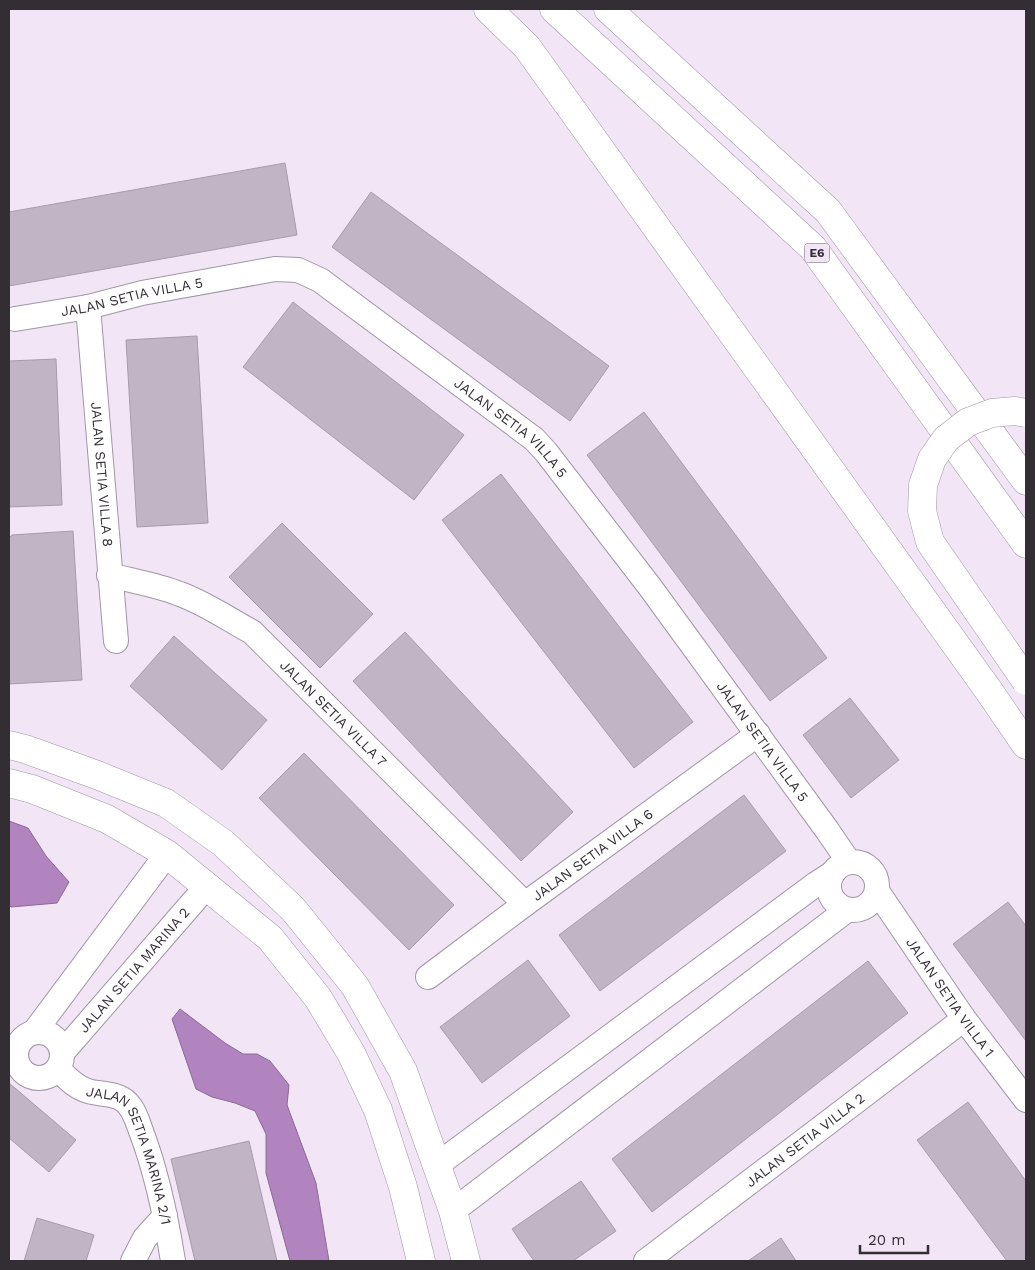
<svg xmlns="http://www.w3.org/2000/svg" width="1035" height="1270" font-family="'Work Sans',sans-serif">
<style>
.water{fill:#b184c0;stroke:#8b6a96}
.building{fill:#c1b5c5;stroke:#a89cac}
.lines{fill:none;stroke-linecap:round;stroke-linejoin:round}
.street-casing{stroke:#a296a6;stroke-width:26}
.secondary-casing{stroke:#a296a6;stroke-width:29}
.highway-casing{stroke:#a296a6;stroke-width:29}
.street{stroke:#fff;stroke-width:24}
.secondary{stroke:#fff;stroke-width:28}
.highway{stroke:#fff;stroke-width:28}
.highway-bridge-casing{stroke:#a296a6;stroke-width:29;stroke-linecap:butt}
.highway-bridge{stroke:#fff;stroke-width:28}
.labels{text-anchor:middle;stroke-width:4.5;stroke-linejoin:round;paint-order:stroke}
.shield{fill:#f2e5f6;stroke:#6c656e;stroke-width:1}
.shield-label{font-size:12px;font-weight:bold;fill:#332e34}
.street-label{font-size:14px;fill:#332e34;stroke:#f2e5f6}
</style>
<rect width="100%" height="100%" fill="#f2e5f6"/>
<!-- water -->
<path class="water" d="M9 821 28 828 46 856 69 882 57 903 11 907 9 905Z
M180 1009 225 1043 243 1054H257L270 1061 289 1085 287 1105 316 1183 329 1261H290L266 1173V1134L255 1111 235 1103 212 1097 196 1089 172 1019Z"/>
<!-- building -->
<path class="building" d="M285 163 297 235 9 286V212Z
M371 192 609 366 570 421 332 247Z
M293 302 464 435 414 500 243 367Z
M197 336 208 523 137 527 126 340Z
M56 359 62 505 9 507V361Z
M644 412 827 658 770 701 587 455Z
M501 474 693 722 634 768 442 520Z
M282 523 373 614 320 668 229 577Z
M73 531 82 680 9 684V538L12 535Z
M405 632 573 812 521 861 353 681Z
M174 636 267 720 222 770 130 686Z
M850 698 899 760 851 798 803 735Z
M304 753 454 905 409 950 259 798Z
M744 795 786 851 600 991 559 935Z
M1008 902 1026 926V1041L953 944Z
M528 960 570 1016 482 1083 440 1027Z
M868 961 908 1013 652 1212 612 1159Z
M9 1083 76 1140 49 1172 9 1138Z
M968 1102 1026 1181V1261H1007L917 1140Z
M249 1141 277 1261H195L171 1159Z
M581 1181 616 1231 573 1261H534L512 1229Z
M37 1218 94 1235 86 1261H24Z
M781 1238 796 1261H748Z"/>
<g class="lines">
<!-- street casing -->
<g class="street-casing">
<g id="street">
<path id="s1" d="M88 307 116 641"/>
<path id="s2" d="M15 319 88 307 142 293 275 269 298 270 320 280 534 439 546 452 650 587 827 830 849 862"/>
<path id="s3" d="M109 575C133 581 157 585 180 594 205 603 228 619 252 632L525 904"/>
<circle cx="853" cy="886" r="24"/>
<path id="s4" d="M877 891 964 1019 1026 1100"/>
<path id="s5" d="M428 977 525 904 758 734"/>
<path d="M35 1031 167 854"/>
<circle cx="39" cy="1055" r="23"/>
<path id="s6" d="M62 1053 207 886"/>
<path id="s7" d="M58 1069C66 1077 74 1086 85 1090 97 1095 111 1092 122 1099 133 1105 137 1120 141 1131 157 1173 166 1217 173 1261"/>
<path d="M437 1165 816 884 833 873"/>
<path d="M453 1211 847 910"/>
<path d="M133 1261 145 1238 165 1216"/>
<path id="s8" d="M646 1261 964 1019"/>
</g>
</g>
<!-- secondary casing -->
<g class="secondary-casing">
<path id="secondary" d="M9 745 25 749 97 775 166 803 223 843 293 909 355 986 403 1071 453 1211 466 1261
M9 783 32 789 107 819 167 854 270 938 318 998 351 1053 378 1110 403 1187 421 1261"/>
</g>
<!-- highway casing -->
<g class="highway-casing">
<path id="highway" d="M488 9 527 47 989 691 1026 745
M554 9 813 248 1026 544
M608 9 828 211 1026 481"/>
</g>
<!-- street -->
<use href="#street" class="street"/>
<!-- secondary -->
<use href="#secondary" class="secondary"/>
<!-- highway -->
<use href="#highway" class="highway"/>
<!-- highway-bridge casing -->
<g class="highway-bridge-casing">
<path id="highway-bridge" d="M1026 413 1015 411 992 413 968 422 946 439 932 459 923 485 922 511 930 542 1026 681"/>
</g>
<!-- highway-bridge -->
<use href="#highway-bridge" class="highway-bridge"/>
</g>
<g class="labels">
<!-- shield labels -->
<rect class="shield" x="804.5" y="243.5" width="25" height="19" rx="4"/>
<g class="shield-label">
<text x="817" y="257">E6</text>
</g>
<!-- street labels -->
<g class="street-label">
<text dy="5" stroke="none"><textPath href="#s2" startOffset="119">JALAN SETIA VILLA 5</textPath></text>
<text dy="5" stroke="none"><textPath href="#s2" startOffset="554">JALAN SETIA VILLA 5</textPath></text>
<text dy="5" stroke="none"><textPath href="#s1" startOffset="168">JALAN SETIA VILLA 8</textPath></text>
<text dy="5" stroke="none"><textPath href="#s3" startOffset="270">JALAN SETIA VILLA 7</textPath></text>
<text dy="5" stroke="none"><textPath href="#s2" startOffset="958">JALAN SETIA VILLA 5</textPath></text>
<text dy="5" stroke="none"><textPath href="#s5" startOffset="205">JALAN SETIA VILLA 6</textPath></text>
<text dy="5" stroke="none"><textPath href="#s6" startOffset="110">JALAN SETIA MARINA 2</textPath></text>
<text dy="5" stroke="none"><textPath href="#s4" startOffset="129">JALAN SETIA VILLA 1</textPath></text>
<text dy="5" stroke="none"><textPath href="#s8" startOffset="200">JALAN SETIA VILLA 2</textPath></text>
<text dy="5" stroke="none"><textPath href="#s7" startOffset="122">JALAN SETIA MARINA 2/1</textPath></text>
</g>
</g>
<!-- border -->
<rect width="1035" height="1270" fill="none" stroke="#332e34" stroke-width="20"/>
<!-- scale -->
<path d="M860 1245v8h68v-8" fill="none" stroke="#332e34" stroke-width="2.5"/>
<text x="868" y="1245" font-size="15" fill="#332e34" stroke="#f2e5f6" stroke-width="4" paint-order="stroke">20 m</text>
</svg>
